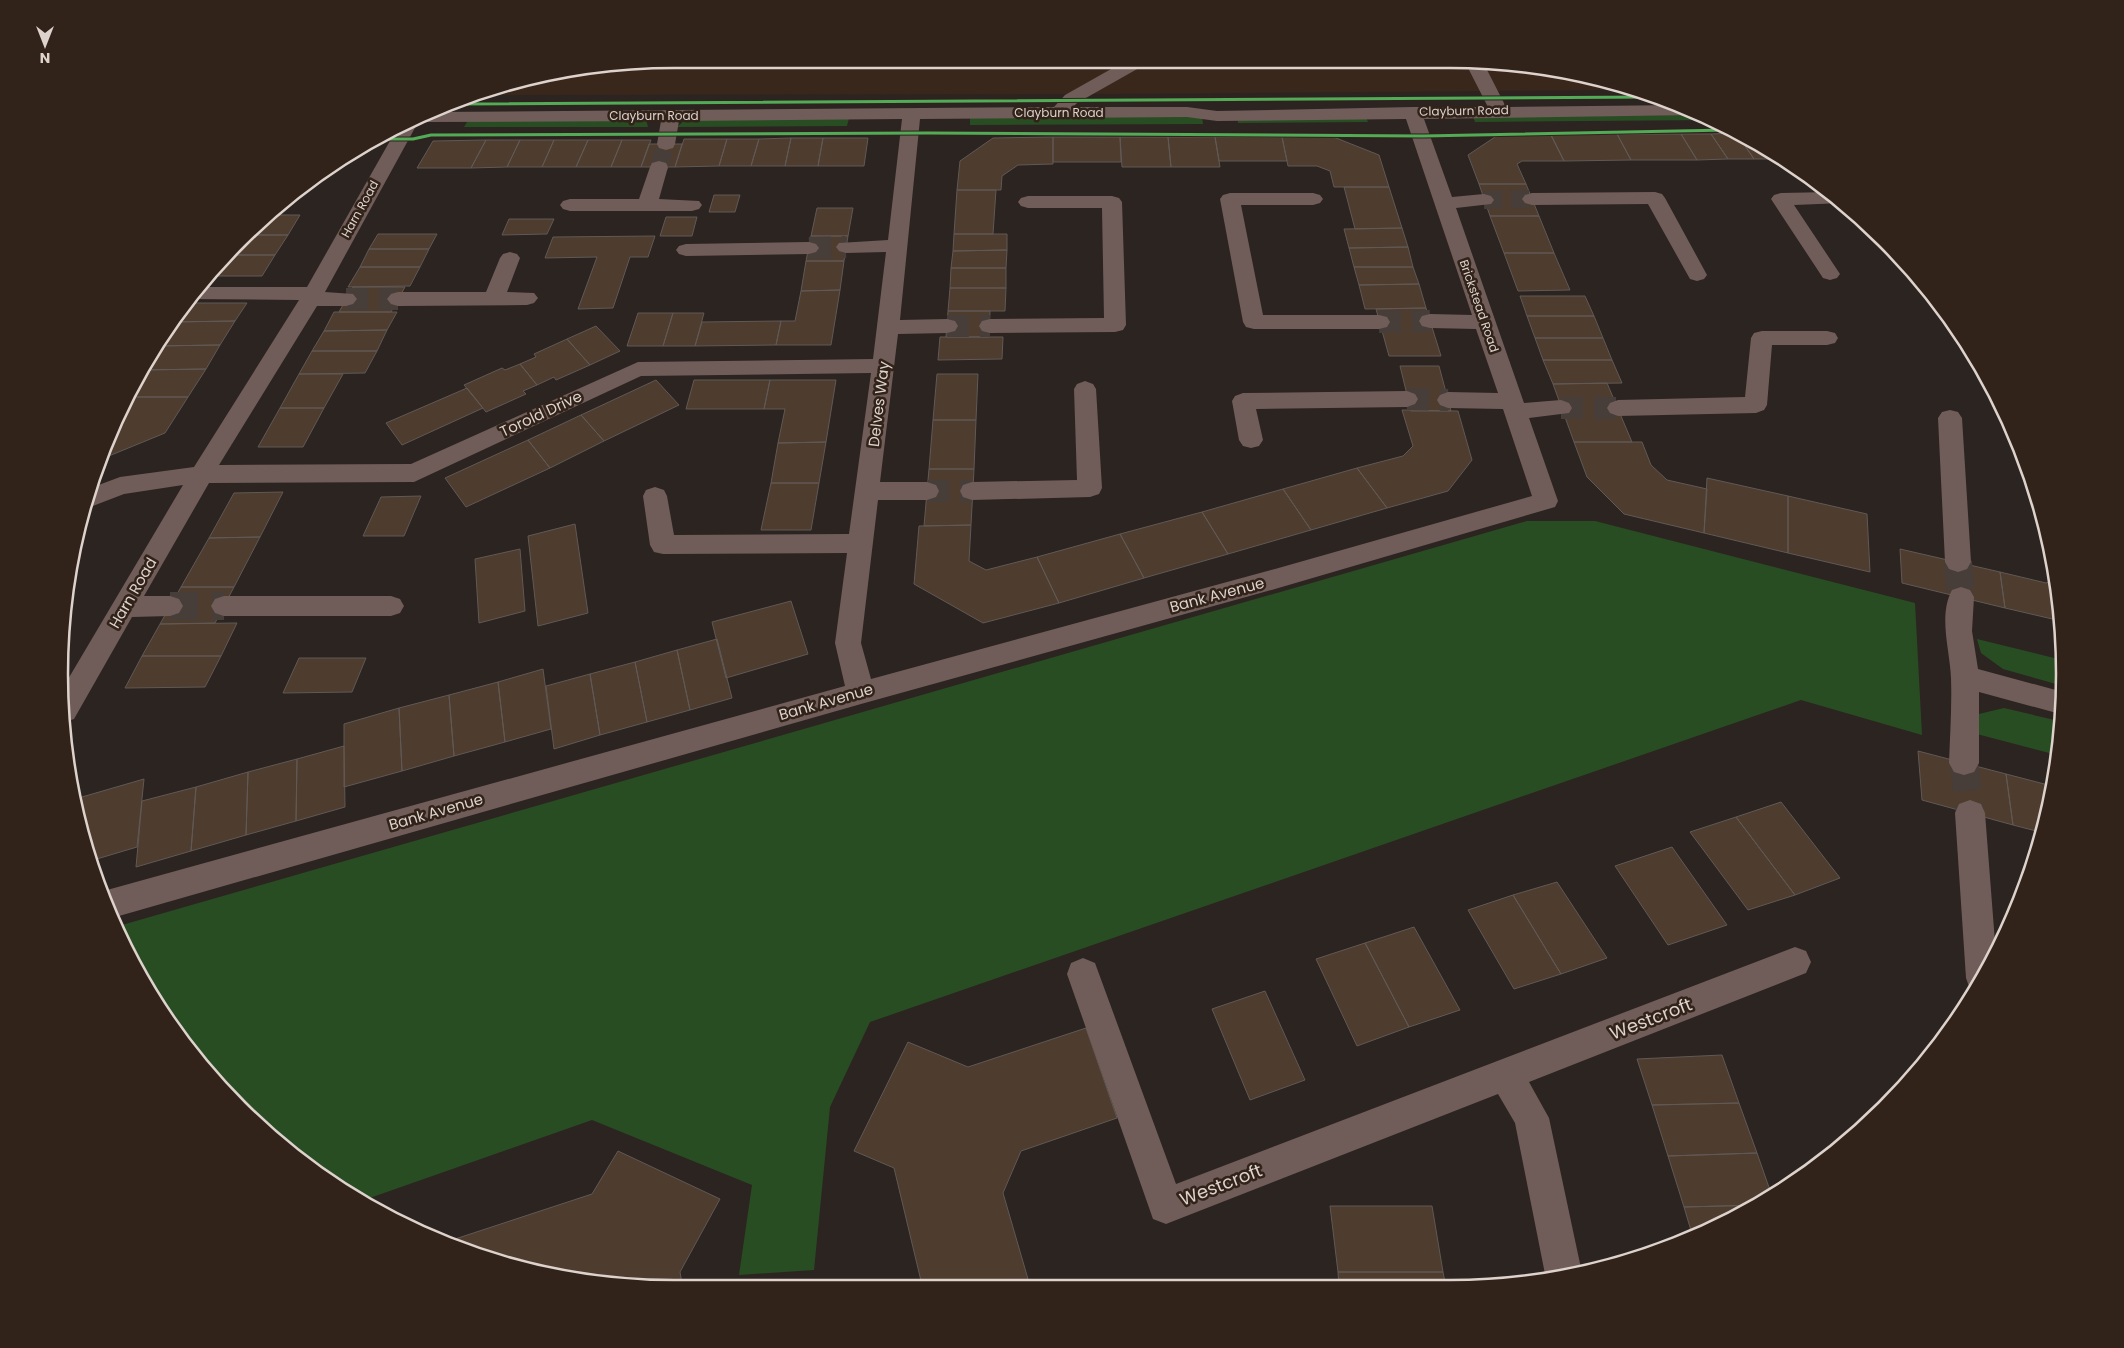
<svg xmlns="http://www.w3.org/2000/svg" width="2124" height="1348" font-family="Poppins,sans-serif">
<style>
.built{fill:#3a271b}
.green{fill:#294d23}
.building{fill:#4e3c2f;stroke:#605955}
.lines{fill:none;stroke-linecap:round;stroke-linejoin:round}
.minor-tunnel-far2{stroke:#473e3a;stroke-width:18;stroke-dasharray:18 9;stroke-linecap:butt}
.minor-tunnel-far1{stroke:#473e3a;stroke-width:22;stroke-dasharray:22 11;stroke-linecap:butt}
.minor-tunnel{stroke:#473e3a;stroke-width:28;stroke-dasharray:28 14;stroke-linecap:butt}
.minor{fill:#705d59;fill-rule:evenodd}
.cycleway-casing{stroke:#32231a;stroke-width:5}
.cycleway{stroke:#51ab58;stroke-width:3}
.labels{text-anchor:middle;stroke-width:5;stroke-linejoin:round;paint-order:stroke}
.far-street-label{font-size:12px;fill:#ddd2cc;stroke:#32231a}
.street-label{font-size:15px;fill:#ddd2cc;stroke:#32231a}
.near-street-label{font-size:18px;fill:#ddd2cc;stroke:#32231a}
.rim{fill:none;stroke:#ddd2cc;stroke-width:2.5}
</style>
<rect width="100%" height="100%" fill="#2c2420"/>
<!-- built -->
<path class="built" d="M593 64H1530L1627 90 1119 94 470 95 477 91Z"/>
<!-- green -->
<path class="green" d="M1699 113 1709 120 1475 122 1472 114Z
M1202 115 1203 124 970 125V116Z
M1365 115 1368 122 1238 123 1237 116Z
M849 118 847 126 677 127 686 119Z
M469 119H646L648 127H464Z
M1527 521H1595L1915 603 1922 735 1801 700 870 1022 830 1107 814 1270 739 1275 752 1185 592 1120 364 1200 299 1162 212 1080 162 1016 122 946 115 927Z
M1977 639 2062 660 2063 686 2003 669 1981 653Z
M2004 708 2063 722 2057 755 1973 733 1979 714Z"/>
<!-- building -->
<path class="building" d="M1734 133 1739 137 1754 159H1728L1711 134Z
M1617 134H1681L1697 160H1631Z
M1617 134 1631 160 1564 161 1551 135Z
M1681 134H1711L1728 159 1697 160Z
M1498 135H1551L1564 161H1522L1517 164 1526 184H1479L1468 155Z
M1331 136 1379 155 1389 187H1334L1330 171 1317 166H1288L1282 137Z
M1053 137V164L1018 165 1002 176 1001 190H957L960 161 993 138Z
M1053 137H1120L1121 162H1053Z
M1120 137H1168L1171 167H1122Z
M1168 137H1215L1220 167H1171Z
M1215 137H1282L1287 161H1219Z
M1739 137 1778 159H1754Z
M791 138H823L818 166H785Z
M791 138 785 166H751L759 139Z
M823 138H868L864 166H818Z
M684 139H727L719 166 675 167Z
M727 139H759L751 166H719Z
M486 140H520L507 167 471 168Z
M486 140 471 168H417L433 141Z
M520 140H554L542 167H507Z
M554 140H588L576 167H542Z
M588 140H622L611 167H576Z
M622 140H651L641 167H611Z
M649 144H682L675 167H641Z
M324 169 314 185H304Z
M1479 184H1526L1539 216H1490Z
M1344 187H1389L1402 228 1355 229Z
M957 190H996L993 234H954Z
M714 195H740L735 212H709Z
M817 208H853L848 236H811Z
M268 215H300L288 235H244Z
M1490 216H1539L1554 253H1504Z
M666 217H697L692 236H660Z
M509 219H554L547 234 502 235Z
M1402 228 1408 247 1349 248 1344 229Z
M378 234H437L429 249H369Z
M954 234H1007V250L953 251Z
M244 235H288L275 255H225Z
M655 236 648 257H630L613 308 578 309 597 257 545 258 553 237Z
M811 236H848L844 261H806Z
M1408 247 1413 267H1354L1349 248Z
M369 249H429L420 267H360Z
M1007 250 1006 268H951L953 251Z
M1504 253H1554L1570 290 1518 291Z
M225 255H275L262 276H206Z
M806 261H844L840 290 801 291Z
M360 267H420L410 286 348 287Z
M1354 267H1413L1419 284 1359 285Z
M951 268H1006V288H950Z
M1419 284 1426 308 1365 309 1359 285Z
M353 287H405L391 312H339Z
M950 288H1006L1005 311H948Z
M840 290 831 345H776L781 321H795L801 291Z
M1520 296H1585L1594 316H1527Z
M183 303H247L235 321 171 322Z
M1426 308 1441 356H1389L1376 309Z
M948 311H990L989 337H946Z
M334 312H397L387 330 324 331Z
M638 313H673L663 346H627Z
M673 313H704L695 346H663Z
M1527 316H1594L1603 338H1535Z
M235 321 220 345 155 346 171 322Z
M781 321 776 345 695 346 702 322Z
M596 326 620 351 590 365 567 339Z
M387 330 377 351H312L324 331Z
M940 337H1003L1002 359 938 360Z
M1535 338H1603L1612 360H1543Z
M567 339 590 365 556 380 554 377 537 385 520 364 536 357 534 354Z
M220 345 206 369 140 370 155 346Z
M312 351H377L365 373 299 374Z
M1543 360H1612L1622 383 1553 384Z
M520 364 537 385 523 391 526 394 486 412 464 385 502 368 505 370Z
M1400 366H1439L1451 411H1411Z
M206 369 188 397H127L140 370Z
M299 374H343L324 408H280Z
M937 374H978L976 420H933Z
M656 380 679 405 604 441 581 415Z
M694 380H770L764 409H686Z
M770 380H836L826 442 778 443 785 409H764Z
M1607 383 1632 442H1574L1553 384Z
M467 388 483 408 402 445 386 423Z
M133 397H188L165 433 99 460 119 416Z
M280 408H324L303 447H258Z
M1402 410 1458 411 1472 460 1448 491 1387 508 1357 468 1403 456 1413 446Z
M581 415 604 441 550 468 528 440Z
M933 420H976L974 469H929Z
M528 440 550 468 466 507 445 478Z
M826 442 819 483H771L778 443Z
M1574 442H1642L1651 465 1667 480 1707 489 1704 533 1624 514 1587 477Z
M1357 468 1387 508 1311 530 1283 489Z
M929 469H974L971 525 924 526Z
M1707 478 1788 496V553L1704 533Z
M771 483H819L811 530H761Z
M1283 489 1311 530 1228 554 1202 512Z
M283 492 260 537 209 538 234 493Z
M421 496 404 536H363L381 497Z
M1788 496 1867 514 1870 572 1788 553Z
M1202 512 1228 554 1144 578 1120 534Z
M575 524 588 613 538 626 528 536Z
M971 525 969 561 986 570 1037 557 1059 603 983 623 914 584 919 526Z
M1120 534 1144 578 1059 603 1037 557Z
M260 537 234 587H181L209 538Z
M520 549 525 611 479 623 475 559Z
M1900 549 2000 572 2005 608 1902 583Z
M2000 572 2046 583 2057 579 2060 594 2061 621 2005 608Z
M181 587H234L215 623 160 624Z
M791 601 808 654 726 678 712 622Z
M237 623 221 656H142L160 624Z
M717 639 732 698 690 710 677 650Z
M677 650 690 710 647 722 635 662Z
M142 656H221L205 687 125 688Z
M299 658H366L352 692 283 693Z
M635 662 647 722 600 735 590 674Z
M543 669 551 729 505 742 498 682Z
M590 674 600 735 554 749 546 686Z
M498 682 505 742 454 756 449 695Z
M449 695 454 756 402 771 399 708Z
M399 708 402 771 344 787V724Z
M344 746 345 807 296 821 297 759Z
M1918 751 2006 774 2013 825 1922 800Z
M297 759 296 821 246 835 248 772Z
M248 772 246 835 191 851 196 787Z
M2006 774 2052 786 2044 833 2013 825Z
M144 779 137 847 90 861 80 834 75 799Z
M196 787 191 851 136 867 142 801Z
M1781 802 1840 878 1795 895 1736 817Z
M1736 817 1795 895 1748 910 1690 832Z
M1672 847 1727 925 1668 945 1615 866Z
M1557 882 1607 958 1561 974 1513 895Z
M1513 895 1561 974 1514 989 1468 910Z
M1414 927 1460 1010 1409 1027 1365 943Z
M1365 943 1409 1027 1357 1046 1316 959Z
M1265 991 1305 1080 1250 1100 1212 1009Z
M1086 1028 1117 1118 1021 1151 1003 1193 1028 1279 1009 1286 922 1285 894 1168 854 1151 908 1042 968 1067Z
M1722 1055 1739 1103 1652 1105 1637 1059Z
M1739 1103 1757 1153 1668 1156 1652 1105Z
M618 1151 720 1199 680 1272 682 1284H594L446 1244V1242L592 1194Z
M1757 1153 1772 1196 1760 1205 1684 1207 1668 1156Z
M1760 1205 1692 1234 1684 1207Z
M1330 1206H1432L1443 1272H1338Z
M1338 1272H1443L1446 1288 1339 1287Z"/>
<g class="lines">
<!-- minor-tunnel-far2 -->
<path class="minor-tunnel-far2" d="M659 167 666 144
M1484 200 1532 199"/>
<!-- minor-tunnel-far1 -->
<path class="minor-tunnel-far1" d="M809 248 846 247
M346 299H398
M1379 322 1430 321
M947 326H990
M1407 399 1448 400
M1561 408H1618
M927 491H972"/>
<!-- minor-tunnel -->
<path class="minor-tunnel" d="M1958 562 1961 597
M170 606H224
M1964 763 1970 813"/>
<!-- minor -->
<path class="minor" d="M1120 64H1142L1139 68 1077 103 1073 107H1187L1217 111 1413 107H1488L1466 64H1484L1506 107 1682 105 1699 114 1693 115 1424 119 1452 197 1484 194 1491 196 1494 200 1491 204 1456 208 1524 403 1561 400 1569 403 1572 408 1569 413 1529 418 1558 501 1555 507 1275 589 861 704 112 918 102 892 107 890 845 686 835 643 847 553 663 554 654 552 650 545 643 496 646 490 655 487 664 490 667 496 674 535 849 534 871 373 641 376 414 482 209 483 144 596H170L179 599 183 606 179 613 170 616 132 617 74 719 65 722 61 691 183 485 124 494 85 509 83 508 88 489 120 477 194 467 299 300 186 299 196 287H307L395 132 414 122 416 126 325 292 353 294 357 299 353 304 346 306H317L219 465 411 464 638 362 873 359 886 252 846 253 839 251 836 247 839 243 888 240 902 119 679 121 675 144 673 148 666 150 659 148 657 144 661 121 425 122 418 120 436 112 1054 107 1065 95ZM1187 117 1217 121 1406 119 1472 315 1430 314 1422 316 1419 321 1422 326 1430 328 1476 329 1498 393 1448 392 1440 395 1437 400 1440 405 1448 408 1503 409 1532 496 1275 569 871 679 861 643 878 500H927L936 497 939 491 936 485 927 482H880L898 334 947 333 955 331 958 326 955 321 947 319 900 320 920 119Z
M659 161 666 163 668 167 659 199 699 201 702 205 699 209 692 211H570L563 209 560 205 563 201 570 199H639L650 167 652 163Z
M1655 192 1662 194 1665 198 1707 275 1704 279 1697 281 1690 279 1648 204 1532 205 1525 203 1522 199 1525 195 1532 193Z
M1831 192 1843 203 1794 205 1840 274 1837 278 1830 280 1823 278 1771 199 1774 195 1781 193Z
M1230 193H1313L1320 195 1323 199 1320 203 1313 205H1241L1263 315H1379L1387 317 1390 322 1387 327 1379 329H1254L1246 327 1243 322 1220 199 1223 195Z
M1028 196H1112L1119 198 1122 202 1126 325 1123 330 1115 332 990 333 982 331 979 326 982 321 990 319 1104 318 1102 208H1028L1021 206 1018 202 1021 198Z
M809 242 816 244 819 248 816 252 809 254 686 256 679 254 676 250 679 246 686 244Z
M510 252 517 254 520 258 507 292 534 293 538 298 534 303 527 305 398 306 391 304 387 299 391 294 398 292H486L500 258 503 254Z
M1762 331H1827L1835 333 1838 338 1835 343 1827 345H1772L1767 405 1764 410 1756 413 1618 416 1610 413 1607 408 1610 403 1618 400 1745 397 1751 338 1754 333Z
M1085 381 1093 384 1096 389 1102 488 1099 494 1090 497 972 500 963 497 960 491 963 485 972 482 1077 480 1074 389 1077 384Z
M1407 391 1415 394 1418 399 1415 404 1407 407 1256 409 1263 440 1259 446 1251 448 1243 446 1239 440 1232 401 1235 396 1243 393Z
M1950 410 1958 412 1962 418 1971 562 1967 569 1958 572 1949 569 1945 562 1938 418 1942 412Z
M1961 587 1970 590 1974 597 1972 631 1978 669 2063 692 2064 715 1979 692V763L1974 772 1964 775 1954 772 1949 763C1950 735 1952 706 1951 678 1950 650 1938 616 1952 590Z
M224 596H391L400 599 404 606 400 613 391 616H224L215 613 211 606 215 599Z
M1970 800 1981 804 1985 813 1996 955 1974 991 1970 989 1966 978 1955 813 1959 804Z
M1795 947 1806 951 1811 962 1806 973 1529 1082 1549 1118 1582 1273 1546 1279 1515 1123 1498 1094 1166 1224 1153 1219 1067 974 1071 963 1083 958 1095 963 1176 1184Z"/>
<!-- cycleway casing -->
<g class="cycleway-casing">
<path id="cycleway" d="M450 104 1653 97
M379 139H413L431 135 928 133 1423 136 1728 130"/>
</g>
<!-- cycleway -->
<use href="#cycleway" class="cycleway"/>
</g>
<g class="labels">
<!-- far-street labels -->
<g class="far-street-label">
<text transform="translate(1464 111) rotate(-1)" y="4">Clayburn Road</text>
<text x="1059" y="117">Clayburn Road</text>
<text x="654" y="120">Clayburn Road</text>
<text transform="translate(360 209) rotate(-61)" y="4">Harn Road</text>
<text transform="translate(1479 306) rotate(71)" y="4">Brickstead Road</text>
</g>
<!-- street labels -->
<g class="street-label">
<text transform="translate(879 404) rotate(-83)" y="5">Delves Way</text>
<text transform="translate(541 414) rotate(-25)" y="5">Torold Drive</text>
<text transform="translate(133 593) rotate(-60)" y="5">Harn Road</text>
<text transform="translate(1217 595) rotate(-15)" y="5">Bank Avenue</text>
<text transform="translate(826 702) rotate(-16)" y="5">Bank Avenue</text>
<text transform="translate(436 812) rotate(-16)" y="5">Bank Avenue</text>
</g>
<!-- near-street labels -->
<g class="near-street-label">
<text transform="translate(1651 1019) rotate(-21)" y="6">Westcroft</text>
<text transform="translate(1221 1185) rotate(-21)" y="6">Westcroft</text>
</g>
</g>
<!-- crop -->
<path d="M0 0H2124V1348H0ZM674 68H1450A606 606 0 0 1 2056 674V674A606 606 0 0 1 1450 1280H674A606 606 0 0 1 68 674V674A606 606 0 0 1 674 68Z" fill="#32231a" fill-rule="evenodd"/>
<path class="rim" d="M674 68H1450A606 606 0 0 1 2056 674V674A606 606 0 0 1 1450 1280H674A606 606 0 0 1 68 674V674A606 606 0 0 1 674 68Z"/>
<!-- north arrow -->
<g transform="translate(45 45) rotate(180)" stroke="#32231a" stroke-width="4" paint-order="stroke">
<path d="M0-4L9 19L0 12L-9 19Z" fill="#ddd2cc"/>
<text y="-8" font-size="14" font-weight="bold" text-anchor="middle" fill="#ddd2cc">N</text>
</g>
</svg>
